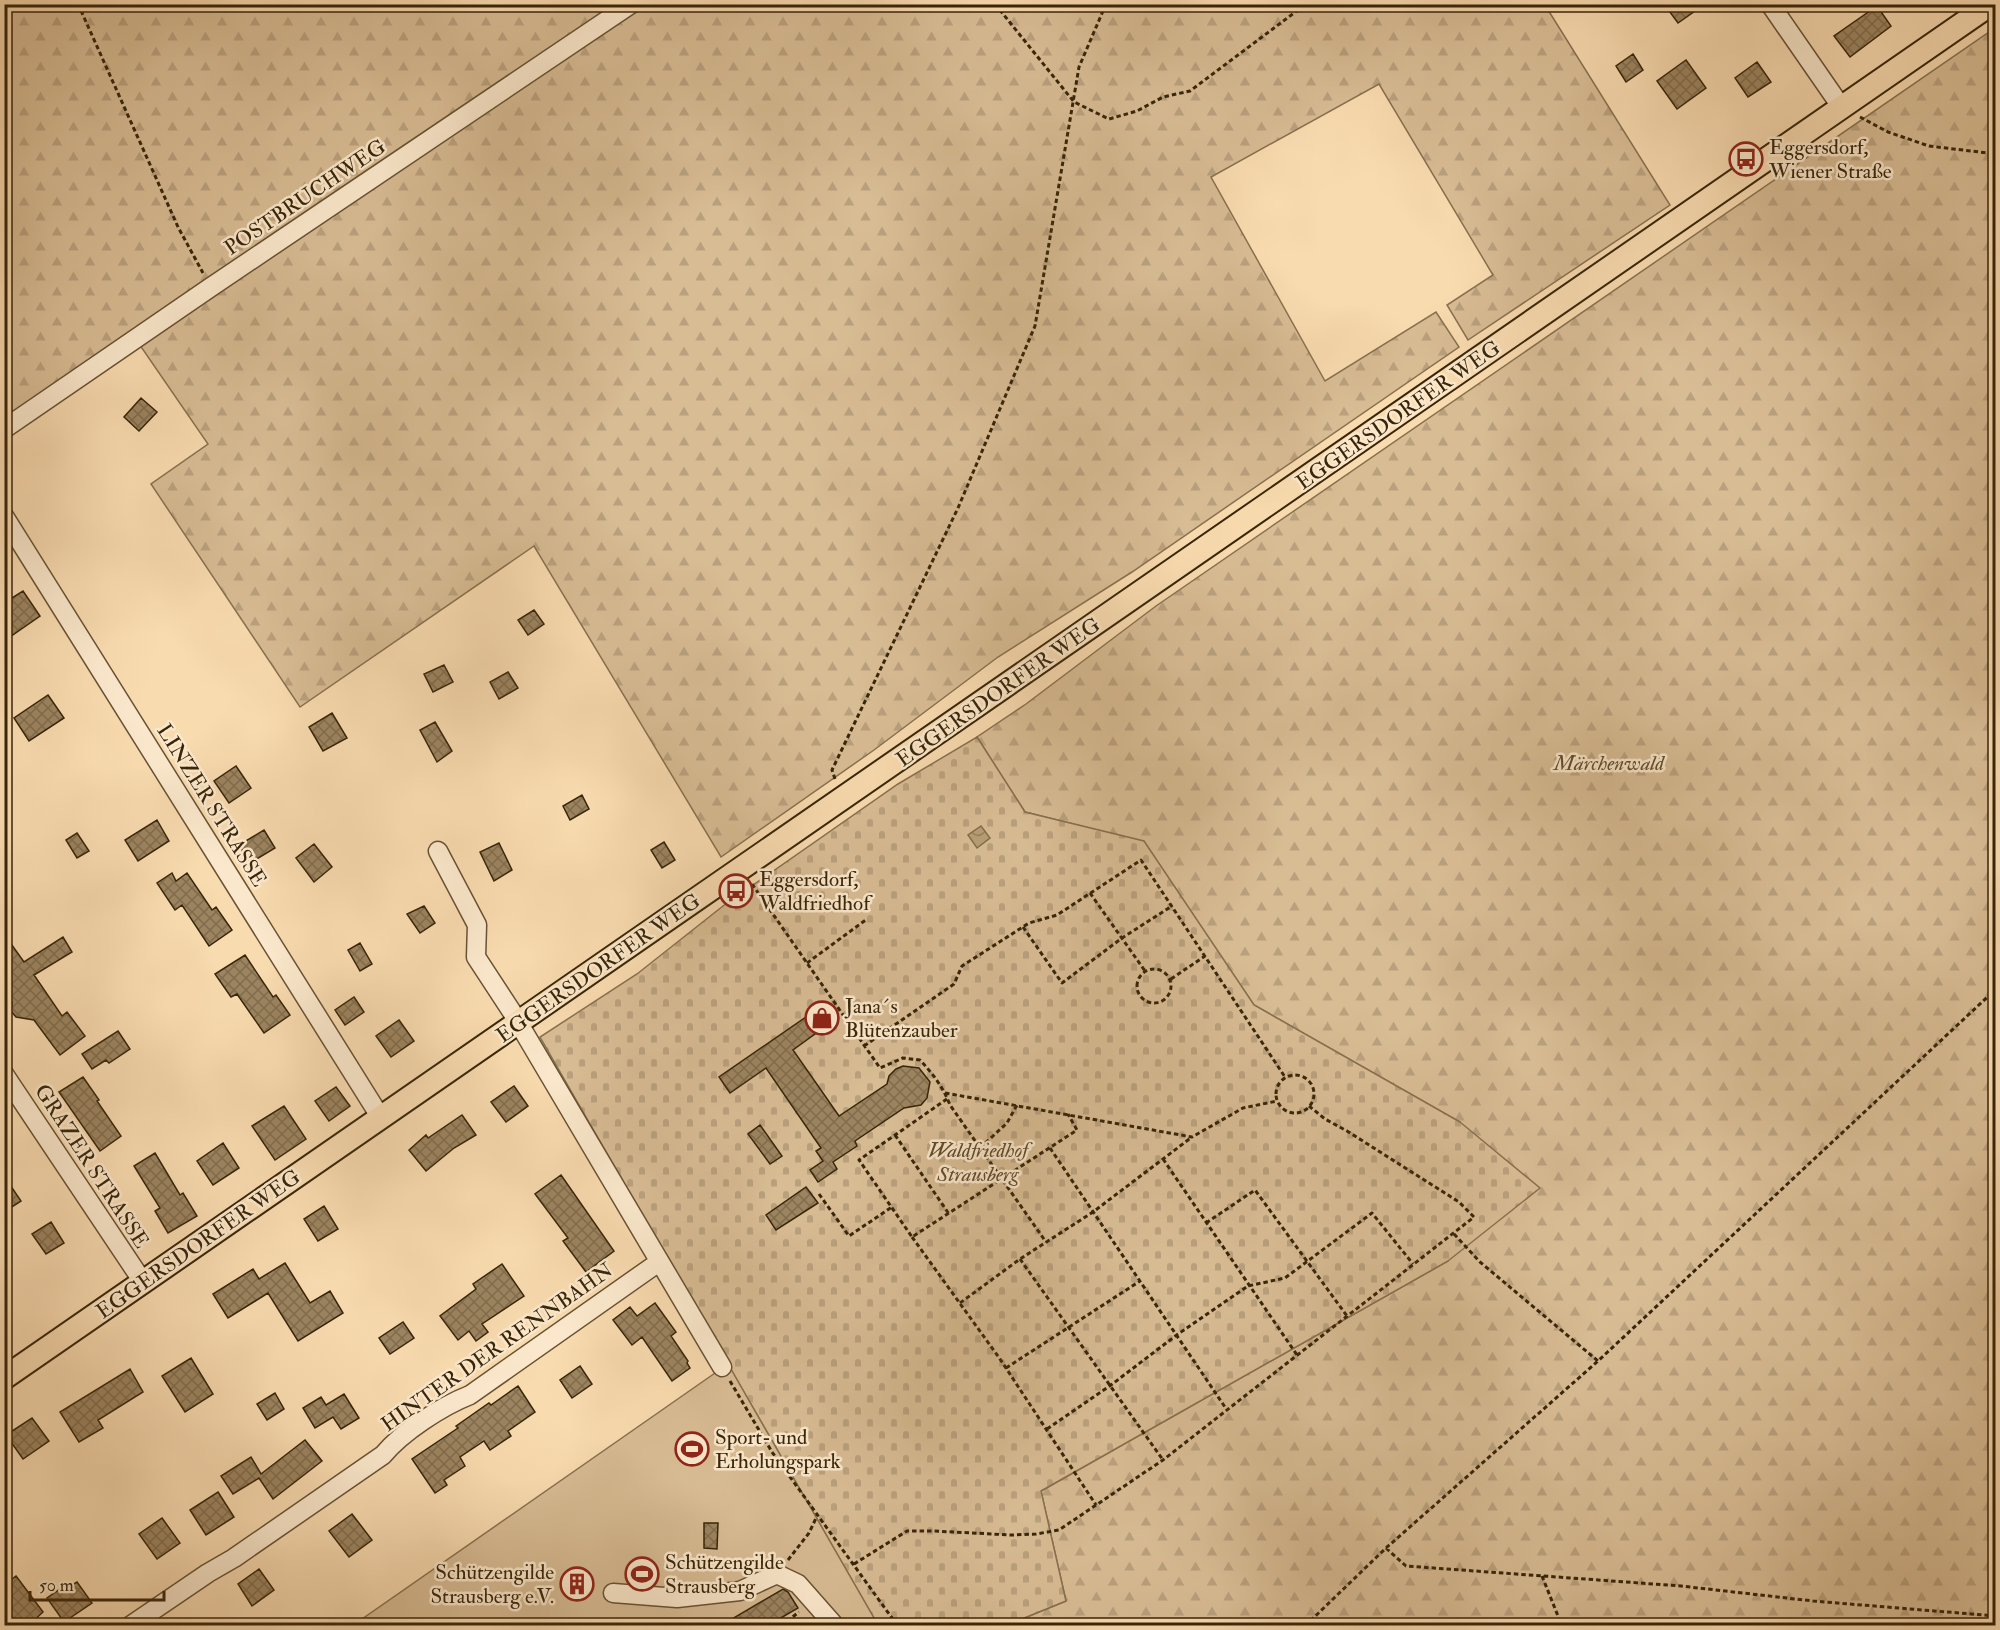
<svg xmlns="http://www.w3.org/2000/svg" width="2000" height="1630" font-family="'IM FELL Double Pica',serif">
<style>
.forest{fill:url(#forest-firs);stroke:#88704e;stroke-width:1.5}
.cemetery{fill:url(#cemetery-stones);stroke:#88704e;stroke-width:1.5}
.pitch{fill:#d8bc94;stroke:#88704e;stroke-width:1.5}
.water{fill:url(#water-waves);stroke:#846d4b;stroke-width:1.5}
.building{fill:url(#building-cross-hatch);stroke:#382509;stroke-width:1.5}
.lines{fill:none;stroke-linecap:round;stroke-linejoin:round}
.minor-casing{stroke:#685233;stroke-width:21}
.major-casing{stroke:#382509;stroke-width:26}
.path{stroke:#382509;stroke-width:3;stroke-dasharray:4.5 3;stroke-linecap:butt}
.minor{stroke:#fbe8cc;stroke-width:18}
.major{stroke:#f9dbb0;stroke-width:22}
.labels{text-anchor:middle;stroke-width:5;stroke-linejoin:round;paint-order:stroke}
.poi-label{font-size:21px;fill:#382509;stroke:#fbe8cc;text-anchor:start}
.street-label{font-size:21px;fill:#382509;stroke:#fbe8cc}
.park-label{font-size:21px;font-style:italic;fill:#604b2c;stroke:#fbe8cc}
</style>
<defs>
<pattern id="forest-firs" width="22" height="20" patternUnits="userSpaceOnUse" patternTransform="scale(1.5)"><rect width="22" height="20" fill="#d8bc94"/><path d="M5 1l3.5 6h-7zM16 11l3.5 6h-7z" fill="#baa17e"/></pattern>
<pattern id="cemetery-stones" width="16" height="16" patternUnits="userSpaceOnUse" patternTransform="scale(1.5)"><rect width="16" height="16" fill="#d8bc94"/><path d="M2 7V4a2 2 0 0 1 4 0v3zM10 15v-3a2 2 0 0 1 4 0v3z" fill="#baa17e"/></pattern>
<pattern id="water-waves" width="16" height="10" patternUnits="userSpaceOnUse" patternTransform="scale(1.5)"><rect width="16" height="10" fill="#b79d77"/><path d="M0 5q4-4 8 0t8 0" fill="none" stroke="#968060"/></pattern>
<pattern id="building-cross-hatch" width="8" height="8" patternUnits="userSpaceOnUse" patternTransform="scale(1.5)"><rect width="8" height="8" fill="#9c8460"/><path d="M0 0l8 8M0 8l8-8" fill="none" stroke="#806c4d"/></pattern>
</defs>
<rect width="100%" height="100%" fill="#f9dbb0"/>
<filter id="stains"><feTurbulence type="fractalNoise" baseFrequency=".00333" numOctaves="4"/><feColorMatrix values="0 0 0 0 .2 0 0 0 0 .09 0 0 0 0 .02 0 0 0 .5 -.17"/></filter>
<radialGradient id="worn" r=".72"><stop offset=".6" stop-color="#630" stop-opacity="0"/><stop offset="1" stop-color="#630" stop-opacity=".3"/></radialGradient>
<!-- forest -->
<path class="forest" d="M5 5H1545L1670 205 1468 340 1447 305 1493 275 1379 84 1211 177 1325 381 1436 312 1459 347 1132 572 998 657 874 750 721 857 534 546 300 707 151 484 208 444 133 335 5 425Z
M1995 28V1625H1007L1066 1601 1041 1491 1448 1261 1460 1122 1254 1005 1144 842 1025 812 977 737 1026 704 1156 606Z"/>
<!-- cemetery -->
<path class="cemetery" d="M977 737 1025 812 1144 841 1254 1005 1460 1122 1540 1188 1448 1261 1041 1491 1066 1601 1007 1625H878L540 1037 637 974 723 906 898 784Z"/>
<!-- pitch -->
<path class="pitch" d="M728 1364 878 1625 352 1626Z"/>
<!-- water -->
<path class="water" d="M981 826 990 838 977 848 968 835Z"/>
<!-- building -->
<path class="building" d="M1664 4H1705L1678 23Z
M1877 6 1891 26 1850 57 1834 36Z
M1633 54 1643 70 1626 82 1616 66Z
M1686 60 1706 88 1677 109 1657 81Z
M1757 62 1771 82 1748 97 1735 78Z
M141 398 157 412 139 431 124 417Z
M23 591 40 616 4 641V603Z
M534 610 544 624 528 635 518 620Z
M444 665 453 682 433 692 424 674Z
M508 672 518 688 499 699 490 682Z
M48 695 64 718 29 741 14 718Z
M332 713 347 738 323 751 309 727Z
M435 722 452 751 437 762 420 730Z
M236 766 251 788 229 803 214 781Z
M582 795 589 809 570 820 563 806Z
M157 820 169 841 138 861 125 840Z
M264 830 275 848 250 863 239 845Z
M77 833 89 851 77 858 66 840Z
M664 842 675 860 662 868 651 850Z
M499 843 512 870 494 881 480 852Z
M314 844 332 867 314 882 296 858Z
M172 873 176 881 187 873 212 910 216 907 232 930 209 946 182 905 175 910 157 883Z
M424 906 435 923 420 933 407 914Z
M4 934 24 962 63 937 72 952 34 975 62 1016 67 1012 85 1036 60 1055 34 1020 16 1017 11 1011 12 1003 4 990Z
M360 943 372 964 360 971 348 950Z
M245 955 273 997 276 995 290 1015 264 1033 237 994 231 997 215 974Z
M354 997 364 1012 345 1025 335 1010Z
M819 1008 830 1023 793 1050 839 1116 887 1084 889 1076 896 1069 903 1066 919 1068 930 1082 927 1098 921 1105 904 1108 855 1141 857 1146 833 1162 837 1169 818 1182 810 1170 823 1161 816 1151 821 1148 766 1068 730 1093 719 1077Z
M399 1020 414 1041 391 1057 376 1036Z
M118 1031 130 1049 109 1063 106 1060 92 1069 82 1054Z
M83 1077 99 1100 97 1101 121 1136 100 1151 59 1092Z
M514 1086 528 1106 506 1122 491 1102Z
M336 1087 350 1106 329 1121 315 1101Z
M284 1106 306 1139 275 1160 252 1126Z
M462 1115 476 1135 454 1148 426 1171 409 1150 426 1135 428 1138Z
M760 1125 782 1156 770 1164 748 1134Z
M223 1143 239 1168 213 1185 197 1161Z
M155 1153 180 1195 183 1193 197 1216 168 1233 155 1211 160 1208 134 1166Z
M561 1175 614 1251 586 1272 563 1241 568 1238 535 1194Z
M4 1176 21 1201 4 1212Z
M806 1187 818 1203 776 1230 766 1215Z
M324 1206 338 1229 318 1241 304 1219Z
M51 1222 64 1243 46 1254 32 1234Z
M285 1263 310 1303 330 1291 343 1313 298 1341 268 1293 228 1318 213 1294 253 1269 259 1279Z
M502 1264 524 1296 482 1324 488 1332 476 1341 469 1331 458 1340 440 1316 476 1289 473 1284Z
M655 1303 676 1332 671 1336 688 1361 687 1363 690 1368 672 1381 642 1337 632 1345 613 1320 630 1307 637 1316Z
M403 1322 414 1338 390 1354 379 1338Z
M191 1358 213 1394 185 1412 162 1376Z
M580 1366 592 1384 572 1398 560 1380Z
M130 1369 143 1392 98 1420 103 1428 79 1442 60 1412Z
M518 1386 535 1412 508 1431 511 1436 490 1450 484 1441 460 1457 465 1466 444 1480 447 1485 435 1493 412 1459 458 1428 456 1426 489 1403 491 1405Z
M275 1393 284 1409 267 1420 257 1404Z
M344 1394 359 1418 341 1429 333 1417 315 1428 303 1408 321 1397 326 1405Z
M32 1418 49 1441 23 1459 6 1435Z
M305 1440 322 1461 273 1499 259 1478 233 1494 221 1476 251 1457 261 1474Z
M218 1492 234 1517 206 1535 190 1510Z
M352 1514 372 1540 349 1557 329 1531Z
M162 1518 180 1543 157 1559 139 1534Z
M704 1523H718L717 1549 704 1548Z
M580 1568 593 1588 574 1600 561 1581Z
M259 1569 274 1590 252 1606 238 1584Z
M16 1576 43 1612 28 1626H20L4 1608V1585Z
M77 1582 92 1603 64 1622 47 1598 66 1585 67 1588Z
M783 1589 788 1592 798 1608 767 1626H720Z"/>
<g class="lines">
<!-- minor casing -->
<g class="minor-casing">
<path id="minor" d="M1770 4 1842 108
M4 429 211 287 631 4
M4 516 381 1118
M438 851 477 925 476 957 512 1012 722 1367
M4 1074 143 1282
M613 1593 677 1598 740 1591 777 1574 798 1584 835 1626
M130 1626 208 1573 234 1558 383 1455C402 1432 442 1406 470 1395L659 1262"/>
</g>
<!-- major casing -->
<g class="major-casing">
<path id="major" d="M4 1378 1991 4"/>
</g>
<!-- path -->
<path class="path" d="M78 4 178 227 203 273
M995 4 1074 102 1109 119 1137 111 1163 97 1190 91 1306 4
M1860 117 1888 132 1929 146 1996 154
M835 779 832 770 958 508 1035 326 1079 67 1106 4
M752 884 880 1068 903 1058 920 1060C933 1074 943 1087 950 1105L1046 1242
M1090 893 1145 971
M1023 927 1062 983 1122 938 1172 906
M807 963 867 919
M1137 986a17 17 0 1 1 34 0a17 17 0 1 1-34 0Z
M1171 979 1205 956
M864 1046 954 984 962 966 1029 923 1057 915 1141 860 1285 1077
M1276 1094a19 19 0 1 1 38 0a19 19 0 1 1-38 0Z
M945 1093 1192 1137 1243 1108 1277 1101
M947 1099 859 1160 912 1237 1077 1130 1068 1114
M895 1135 949 1214
M980 1148 1007 1123 1017 1105
M1050 1148 1227 1410
M1163 1159 1297 1355
M819 1194 849 1236 892 1207
M1206 1223 1255 1190 1347 1316
M1454 1234 1480 1262 1598 1361
M912 1237 1000 1359 1096 1505
M1020 1259 1163 1460
M960 1303 1020 1259 1093 1212 1192 1137
M1006 1368 1140 1281
M730 1381 772 1452 892 1618 900 1626
M1047 1429 1111 1385 1178 1334 1248 1286 1285 1278 1372 1213 1413 1264
M1386 1548 1406 1566 1681 1586 1813 1601 1996 1616
M788 1560 809 1533 818 1514
M854 1564 907 1531H934L1011 1535 1036 1534 1059 1530 1163 1460 1474 1217 1459 1202 1347 1131 1325 1119 1309 1106
M1542 1576 1562 1626
M781 1626 799 1612
M1305 1626 1386 1548 1598 1361 1996 989"/>
<!-- minor -->
<use href="#minor" class="minor"/>
<!-- major -->
<use href="#major" class="major"/>
</g>
<!-- icons -->
<defs>
<g id="bus-ring" transform="scale(1.725)"><circle r="9.5" fill="#fbe8cc" stroke="#8f2418" stroke-width="1.5"/><path d="M-5-6H5V4H4V6H2V4H-2V6H-4V4H-5ZM-3.5-4V0h7V-4ZM-3.5 1.2v1.5H-2V1.2ZM2 1.2v1.5H3.5V1.2Z" fill="#8f2418"/></g>
<g id="shop-ring" transform="scale(1.725)"><circle r="9.5" fill="#fbe8cc" stroke="#8f2418" stroke-width="1.5"/><path d="M-5-2.5h2.3a2.7 3.5 0 0 1 5.4 0H5L5.5 6h-11ZM-1.5-2.5h3a1.5 2.3 0 0 0-3 0Z" fill="#8f2418"/></g>
<g id="stadium-ring" transform="scale(1.725)"><circle r="9.5" fill="#fbe8cc" stroke="#8f2418" stroke-width="1.5"/><path d="M0-5a6.5 5 0 1 0 0 10a6.5 5 0 1 0 0-10ZM-3.5-1.8h7v3.6h-7Z" fill="#8f2418"/></g>
<g id="building-ring" transform="scale(1.725)"><circle r="9.5" fill="#fbe8cc" stroke="#8f2418" stroke-width="1.5"/><path d="M-4-6H4V6H1V3H-1V6H-4ZM-2.5-4.3h1.7v1.8h-1.7ZM.8-4.3h1.7v1.8H.8ZM-2.5-1h1.7V.8h-1.7ZM.8-1h1.7V.8H.8Z" fill="#8f2418"/></g>
</defs>
<g fill-rule="evenodd">
<use href="#bus-ring" x="1746" y="159"/>
<use href="#bus-ring" x="736" y="891"/>
<use href="#shop-ring" x="822" y="1018"/>
<use href="#stadium-ring" x="692" y="1449"/>
<use href="#stadium-ring" x="642" y="1574"/>
<use href="#building-ring" x="577" y="1584"/>
</g>
<g class="labels">
<!-- poi labels -->
<g class="poi-label">
<text x="1769" y="154">Eggersdorf,<tspan x="1769" dy="24">Wiener Straße</tspan></text>
<text x="759" y="886">Eggersdorf,<tspan x="759" dy="24">Waldfriedhof</tspan></text>
<text x="845" y="1013">Jana´s<tspan x="845" dy="24">Blütenzauber</tspan></text>
<text x="715" y="1444">Sport- und<tspan x="715" dy="24">Erholungspark</tspan></text>
<text x="665" y="1569">Schützengilde<tspan x="665" dy="24">Strausberg</tspan></text>
<text x="554" y="1579" text-anchor="end">Schützengilde<tspan x="554" dy="24">Strausberg e.V.</tspan></text>
</g>
<!-- street labels -->
<g class="street-label">
<text transform="translate(305 197) rotate(-34)" y="7">POSTBRUCHWEG</text>
<text transform="translate(1398 415) rotate(-35)" y="7">EGGERSDORFER WEG</text>
<text transform="translate(998 692) rotate(-35)" y="7">EGGERSDORFER WEG</text>
<text transform="translate(212 805) rotate(58)" y="7">LINZER STRASSE</text>
<text transform="translate(598 968) rotate(-35)" y="7">EGGERSDORFER WEG</text>
<text transform="translate(92 1166) rotate(57)" y="7">GRAZER STRASSE</text>
<text transform="translate(198 1244) rotate(-35)" y="7">EGGERSDORFER WEG</text>
<text transform="translate(497 1347) rotate(-35)" y="7">HINTER DER RENNBAHN</text>
</g>
<!-- park labels -->
<g class="park-label">
<text x="1609" y="770">Märchenwald</text>
<text x="978" y="1157">Waldfriedhof<tspan x="978" dy="24">Strausberg</tspan></text>
</g>
</g>
<!-- margin -->
<rect width="2000" height="1630" fill="none" stroke="#f9dbb0" stroke-width="24"/>
<rect x="6" y="6" width="1988" height="1618" fill="none" stroke="#382509" stroke-width="3"/>
<rect x="12" y="12" width="1976" height="1606" fill="none" stroke="#382509" stroke-width="1.5"/>
<!-- scale -->
<path d="M30 1591v9h134v-9" fill="none" stroke="#382509" stroke-width="3"/>
<text x="39" y="1591" font-size="18" fill="#382509" stroke="#fbe8cc" stroke-width="4.5" paint-order="stroke">50 m</text>
<rect width="100%" height="100%" filter="url(#stains)"/>
<rect width="100%" height="100%" fill="url(#worn)"/>
</svg>
